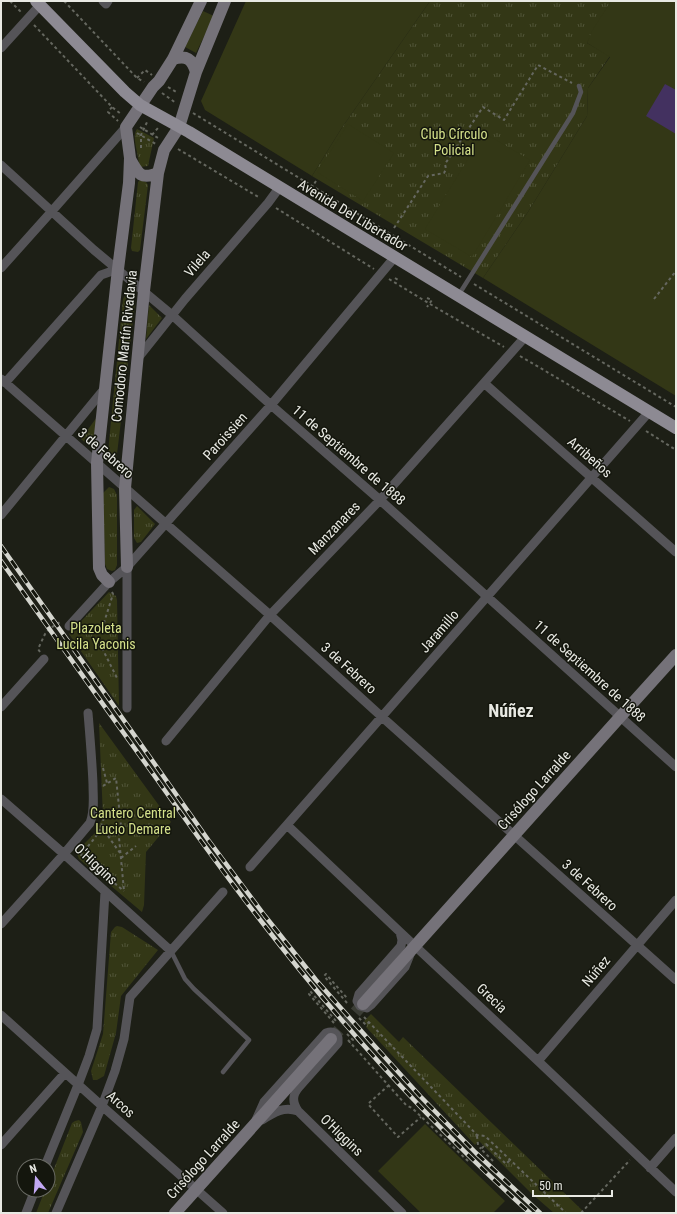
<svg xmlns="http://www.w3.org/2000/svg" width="677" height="1214" font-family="'Roboto Condensed',sans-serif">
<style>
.grass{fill:url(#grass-tufts)}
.pitch{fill:#333716}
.water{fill:#433160}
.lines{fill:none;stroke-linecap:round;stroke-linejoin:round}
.secondary-tunnel{stroke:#3b3d35;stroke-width:12;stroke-dasharray:12 6;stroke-linecap:butt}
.path{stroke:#65675f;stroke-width:2;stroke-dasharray:3 3;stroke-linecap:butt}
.lane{stroke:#555458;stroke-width:4.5}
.street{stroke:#555458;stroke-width:9}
.secondary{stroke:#757279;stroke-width:12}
.primary{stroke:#8d8a93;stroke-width:12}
.rail-casing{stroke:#d4d5ce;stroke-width:4.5}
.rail{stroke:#14160d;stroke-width:3;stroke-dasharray:9;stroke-linecap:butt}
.labels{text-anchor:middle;stroke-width:3;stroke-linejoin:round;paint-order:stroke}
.park-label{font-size:14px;fill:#d4e08a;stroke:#14160d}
.street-label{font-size:14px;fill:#e8e9e3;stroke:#14160d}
.district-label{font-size:18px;font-weight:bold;fill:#e8e9e3;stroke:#14160d}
</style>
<defs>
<pattern id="grass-tufts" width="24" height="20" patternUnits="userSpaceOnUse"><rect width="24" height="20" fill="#333716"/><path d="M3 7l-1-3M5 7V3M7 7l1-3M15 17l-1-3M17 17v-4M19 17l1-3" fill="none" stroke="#515438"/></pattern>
</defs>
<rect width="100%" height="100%" fill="#1d1f16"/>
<!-- grass -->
<path class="grass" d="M430 1H611L587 43 610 56 588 88 587 116 528 212 483 278 312 176 341 129Z
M137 129 154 138 148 166 140 167 139 165C139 154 131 137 137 129Z
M140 180 146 182 148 185 140 250 138 252 132 251 131 248 138 182Z
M130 293 134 297 135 303 117 454 116 457 114 458 108 452 123 299 126 294Z
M149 305 162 318 146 339Z
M97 417 95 451 81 439Z
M109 487 114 489 117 495V565L115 570 112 571 107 569 105 564 103 493Z
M137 506 155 524 141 542 137 543 134 538V510Z
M109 592 116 596 117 600 119 706 69 634Z
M99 723 171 822 146 852 144 905 142 912 79 859 77 854 78 850 95 833 103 817Z
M117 926 122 927 158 950 121 996 116 1033 104 1076 97 1080H93L91 1071 103 1034 111 932 115 927Z
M371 1014 399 1042 403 1037 585 1213H554L532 1194 479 1141 475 1145 366 1027 367 1025 364 1021Z
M79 1120 81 1122 83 1132 48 1213H36L45 1190H48V1184L72 1123 75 1121Z"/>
<!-- pitch -->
<path class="pitch" d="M246 1H430L341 129 312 176 205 110 201 101Z
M611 1H676V396L483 278 528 212 587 116 588 88 610 57 587 43 592 31Z
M203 11 214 16 196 53 185 47Z
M348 124 394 153 363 201 317 172Z
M484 133 530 160 472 257 425 229Z
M425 1124 505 1201 493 1213H421L378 1171Z"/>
<!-- water -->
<path class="water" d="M665 84 676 90V134L646 116Z"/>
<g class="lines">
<!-- secondary-tunnel -->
<path class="secondary-tunnel" d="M331 1039 363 1004"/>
<!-- path -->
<path class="path" d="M10 1 21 12
M64 1 137 78 144 82
M34 25 112 107 121 114
M137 78 145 70 152 75
M168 87 178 93
M162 93 176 103
M112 107 108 112 118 121
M193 113 461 277
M140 127 158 138
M137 133 156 144
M152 135 158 128
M141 148V135L148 120
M178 149 260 198
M316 181 311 189 317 193
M276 208 374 269
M375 228 384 233
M394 228 428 176 444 173 446 169 445 164 483 107 504 120 538 65 572 83
M395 278 400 281
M389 279 430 304 504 347
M474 284 676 407
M427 298 432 300 427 307
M654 299 676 271
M520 356 630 421
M646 431 676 450
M80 627 92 633
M102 629 113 594 112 592
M102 648 117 678
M40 652 38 649 45 634 49 629 60 622
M103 768 107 783
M103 786 116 778 121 826 118 827 124 891
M101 826 120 853
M81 856 82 853C93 840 105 829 104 810
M121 858 136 846
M96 868 124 891
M347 1003 324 976 326 974 347 998
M364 1017 477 1135 485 1136 566 1213
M359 1018 366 1025 369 1022
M334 1023 309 994 310 991 336 1021
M347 1034 353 1040 350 1043
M348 1040 406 1105 412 1108 469 1162
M389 1085 368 1104 398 1137 421 1117
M477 1136 478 1145 481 1149
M493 1161 481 1149 486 1144 506 1164 510 1160
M581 1213 630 1160"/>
<!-- lane -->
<path class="lane" d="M458 296 573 113 581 92 579 86
M171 951 185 979 194 989 249 1040 223 1072"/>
<!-- street -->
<path class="street" d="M103 1 106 4 108 1
M1 48 40 5
M1 165 94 250 172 315 271 405 380 500 676 767
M1 268 52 211 126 127
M138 358 185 299 268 203 279 188
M1 379 270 615 382 717 676 980
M5 383 101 275 118 269
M484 383 676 552
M1 515 105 388
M127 567V708
M69 626 109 582 127 567 271 405 394 258
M1 707 44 659
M166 741 270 615 380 500 525 337
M1 799 64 854 171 951
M287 825 400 932 538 1061 676 1192
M250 867 649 412
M1 924 64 854 90 823C95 811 93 797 93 784 92 760 90 737 88 713
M400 932 402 940 401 946 359 994 357 1001 360 1006 367 1008 371 1005 405 967 411 952
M1 1015 102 1106 223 1213
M538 1061 676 900
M256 1120 264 1102 326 1033C332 1031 336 1032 338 1038V1043L299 1087C292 1095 292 1102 298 1111
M262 1120C274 1112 284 1106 298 1111L402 1213
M1 1145 65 1073
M45 1166 78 1085 89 1056 97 1029 105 892
M650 1168 676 1138
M26 1213 35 1190
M56 1213 102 1106 115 1071 124 1039 130 997 223 892"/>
<!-- secondary -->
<path class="secondary" d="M173 59C187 55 192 59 196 72
M130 159C138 174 141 180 158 173
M127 567 125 488 144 291 158 173 164 150 179 127 196 72 225 1
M109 582 102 575 99 568 97 463 118 269 129 183 130 158 126 127 153 87 159 81 173 59 201 1
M363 1004 620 717 676 655
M175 1213 331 1039"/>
<!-- primary -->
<path class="primary" d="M36 1 125 92 140 105 189 132 676 428"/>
<!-- rail casing -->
<g class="rail-casing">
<path id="rail" d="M1 546 209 841 265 916 316 980 371 1042 420 1096 476 1153 540 1213
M1 561C52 633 104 706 156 778 190 826 224 874 261 921 342 1026 432 1125 530 1213"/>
</g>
<!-- rail -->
<use href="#rail" class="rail"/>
</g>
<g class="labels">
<!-- park labels -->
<g class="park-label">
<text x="454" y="139">Club Círculo<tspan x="454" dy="16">Policial</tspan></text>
<text x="96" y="633">Plazoleta<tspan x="96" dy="16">Lucila Yaconis</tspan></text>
<text x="133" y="818">Cantero Central<tspan x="133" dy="16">Lucio Demare</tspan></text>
</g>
<!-- street labels -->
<g class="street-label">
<text transform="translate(353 215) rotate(31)" y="5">Avenida Del Libertador</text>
<text transform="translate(197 263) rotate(-49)" y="5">Vilela</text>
<text transform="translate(124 346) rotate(-84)" y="5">Comodoro Martín Rivadavia</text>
<text transform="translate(225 436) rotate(-48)" y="5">Paroissien</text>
<text transform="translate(106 453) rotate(41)" y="5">3 de Febrero</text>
<text transform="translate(349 455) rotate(41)" y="5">11 de Septiembre de 1888</text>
<text transform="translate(590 457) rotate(41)" y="5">Arribeños</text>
<text transform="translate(334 528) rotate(-46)" y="5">Manzanares</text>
<text transform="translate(439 631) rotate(-49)" y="5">Jaramillo</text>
<text transform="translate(349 668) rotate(42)" y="5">3 de Febrero</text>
<text transform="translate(590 671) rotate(42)" y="5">11 de Septiembre de 1888</text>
<text transform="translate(534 790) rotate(-48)" y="5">Crisólogo Larralde</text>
<text transform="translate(96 864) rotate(43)" y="5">O'Higgins</text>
<text transform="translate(590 885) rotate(42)" y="5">3 de Febrero</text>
<text transform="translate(596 971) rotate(-50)" y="5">Núñez</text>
<text transform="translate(492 998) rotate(43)" y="5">Grecia</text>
<text transform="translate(121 1104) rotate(42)" y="5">Arcos</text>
<text transform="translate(342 1135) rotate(44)" y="5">O'Higgins</text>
<text transform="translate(203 1159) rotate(-48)" y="5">Crisólogo Larralde</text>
</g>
<!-- district labels -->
<g class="district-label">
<text x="511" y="717">Núñez</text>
</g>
</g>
<!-- border -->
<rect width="677" height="1214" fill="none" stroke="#e8e9e3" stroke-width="4"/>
<!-- north arrow -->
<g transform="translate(36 1178) rotate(343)"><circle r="19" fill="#14160d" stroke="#696a63"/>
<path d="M0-3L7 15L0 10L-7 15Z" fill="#c2a8f3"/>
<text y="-6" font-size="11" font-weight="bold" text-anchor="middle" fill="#e8e9e3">N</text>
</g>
<!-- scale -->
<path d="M533 1190v6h79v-6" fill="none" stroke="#e8e9e3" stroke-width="2"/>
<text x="539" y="1190" font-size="12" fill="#e8e9e3" stroke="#14160d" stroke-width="3" paint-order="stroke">50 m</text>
</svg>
